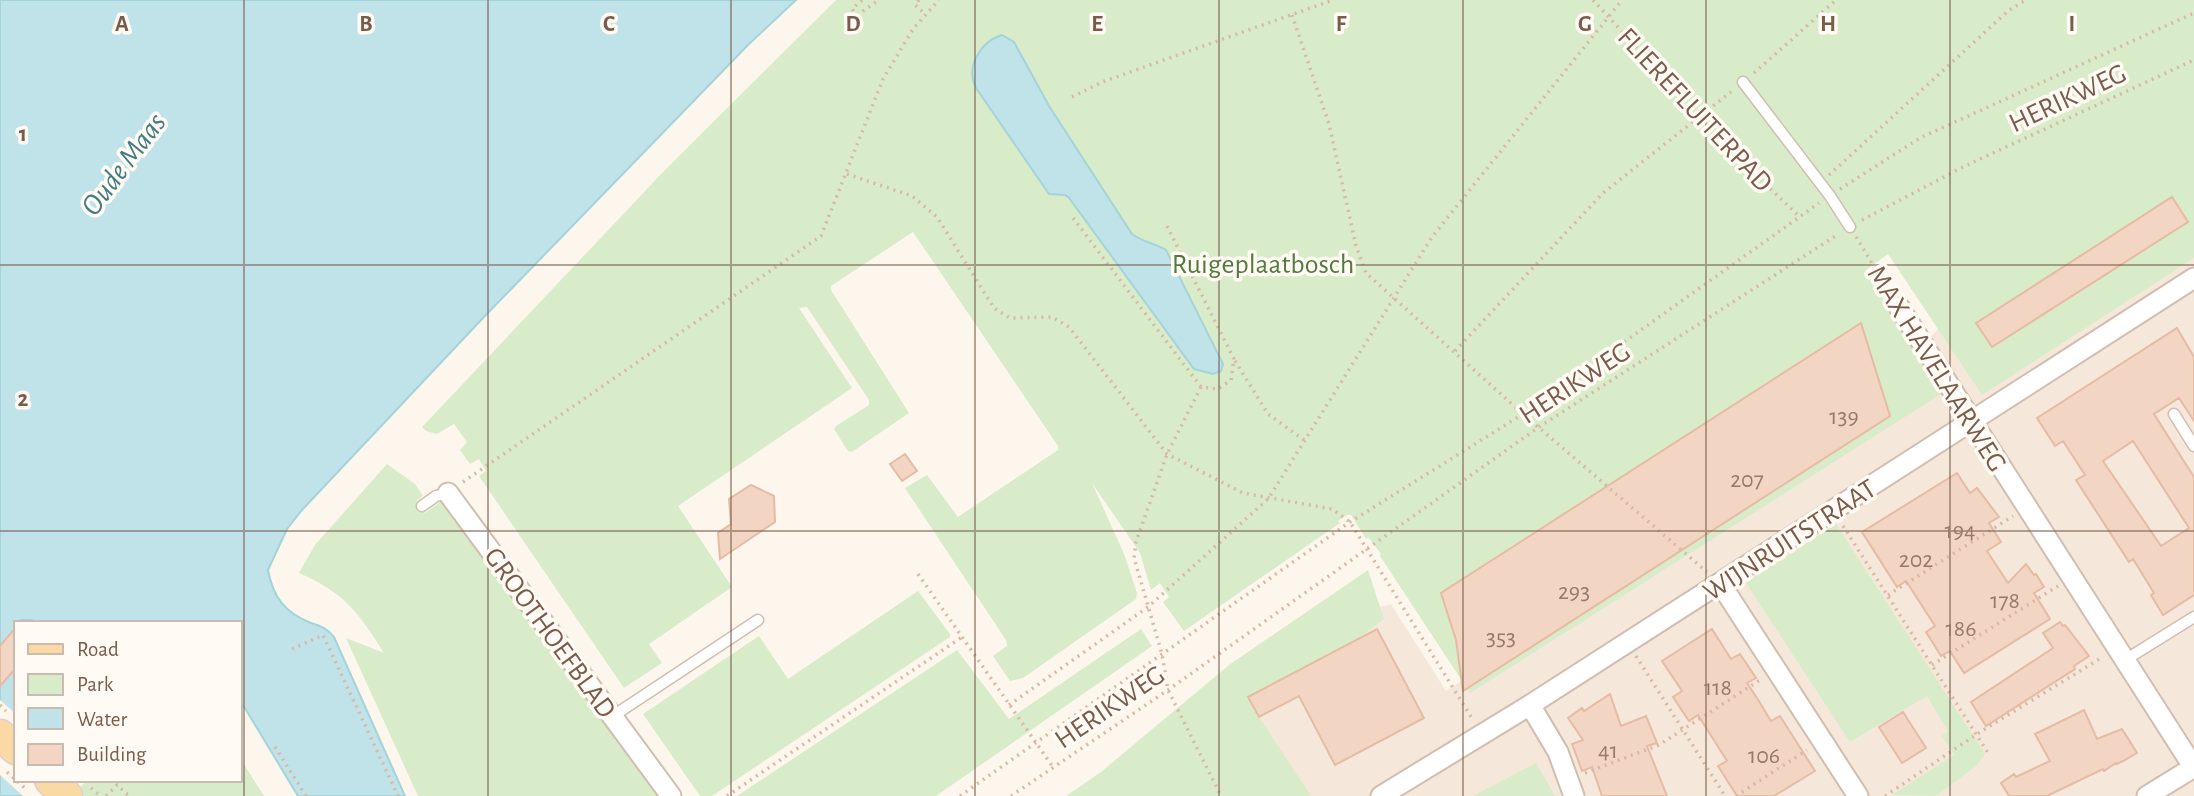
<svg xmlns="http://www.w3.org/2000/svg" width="2194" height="796" font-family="'Alegreya Sans',sans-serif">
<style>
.residential{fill:#f5e8da}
.green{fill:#d8ecc9}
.water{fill:#bfe3e8;stroke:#a5d3da;stroke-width:2}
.pier{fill:#fdf6ec}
.building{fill:#f3d5c3;stroke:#e6bba3;stroke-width:2;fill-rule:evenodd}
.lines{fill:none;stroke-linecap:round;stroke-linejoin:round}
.service-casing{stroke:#d1beb0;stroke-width:13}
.minor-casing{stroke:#d1beb0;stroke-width:23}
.primary-casing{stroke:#dad1cd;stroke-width:33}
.path{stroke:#d9b8a5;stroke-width:3.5;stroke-dasharray:2 5;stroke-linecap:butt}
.service{stroke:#fff;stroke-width:10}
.minor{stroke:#fff;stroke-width:19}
.primary{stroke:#fbd9a5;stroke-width:30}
.grid{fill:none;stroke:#7a5c4d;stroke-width:2;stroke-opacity:0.55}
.labels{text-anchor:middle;stroke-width:7;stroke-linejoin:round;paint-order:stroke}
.number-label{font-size:24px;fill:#987a6a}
.street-label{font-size:28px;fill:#7a5c4d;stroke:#fffaf3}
.park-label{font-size:28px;fill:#537a41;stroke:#fffaf3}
.water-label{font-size:30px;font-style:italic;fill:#437c86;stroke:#fffaf3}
.grid-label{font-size:23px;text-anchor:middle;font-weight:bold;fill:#7a5c4d;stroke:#fffaf3;stroke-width:7;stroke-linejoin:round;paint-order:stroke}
</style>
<rect width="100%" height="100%" fill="#fdf6ec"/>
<!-- residential -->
<path class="residential" d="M2194 167V796H1115L1360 612 1391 604 1446 691 1838 432 1968 298Z"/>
<!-- green -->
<path class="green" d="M836 0H2194V258L1982 395 1888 254 1866 270 1941 394 1470 693 1380 556 1381 554 1369 538 1366 539 1351 515H1347L1338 521 1340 523 1184 631 1163 602 1169 597 1160 583 1151 590 1140 553 1092 483 1124 554 1137 593 1136 599 1023 678 1010 681 993 656 1007 646 1006 640 905 488 927 475 958 517 1058 450V446L913 232 831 286V290L909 413 852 452 848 451 834 429 836 426 869 405V400L807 307 799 308 852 388 678 506 732 587 649 644 662 663 624 688 479 476 486 471 479 459 470 464 460 450 467 442 454 424 437 434 426 431 422 427 664 171Z
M387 464 415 484 423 496 416 501 425 513 440 502H444L636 760 657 796H418L346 638 384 653C358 612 345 593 299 573L315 545Z
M1836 524 1985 754 1976 766 1936 796 1892 795 1954 755 1942 736 1948 731 1927 696 1850 742 1746 583Z
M1368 570 1384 619 1257 714 1311 796H1066L1101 772 1229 665Z
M918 591 950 634V637L712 796H700L643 714 759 636 788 679Z
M1141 629 1152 646 936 796H737L957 650 1009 719Z
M240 758 264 796H72L87 780H240Z
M1536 763 1555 796H1473Z"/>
<!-- water -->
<path class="water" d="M0 0H796L748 45 483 318 302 510 287 529 268 570C273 597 285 613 311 623 321 626 328 629 334 637L405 796H298L240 700V623H35L32 620H22L16 623 14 628 16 780 41 796H0V686L5 681 9 663 0 650Z
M1002 35 1014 42 1049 106 1132 234C1142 242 1155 243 1166 250L1223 364 1221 371 1213 374 1194 369 1069 198 1065 195 1049 194 976 88C965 67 981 41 1002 35Z"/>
<!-- pier -->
<path class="pier" d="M0 700 16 714V780L61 781 46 796H23L0 775Z"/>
<!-- building -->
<path class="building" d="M2172 197 2188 222 1992 347 1976 323Z
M1861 323 1890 416 1463 691 1456 640 1441 593Z
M2177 328 2194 357V421L2179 398 2154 414 2194 477V595L2163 615 2151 595 2154 593 2133 559 2129 562 2076 480 2085 475 2063 441 2055 446 2037 418ZM2133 441 2189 528 2161 546 2103 461Z
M905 454 917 471 902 481 890 464Z
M1957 473 1970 493 1977 488 1999 517 1989 523 2001 542 1987 551 2008 583 2026 564 2034 575 2036 574 2044 587 2034 593 2050 619 1964 673 1950 651 1941 656 1926 632 1935 626 1906 581 1897 587 1862 532Z
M751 485 774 496 775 522 720 559 718 533 731 524 729 499Z
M2060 622 2063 626 2065 625 2089 656 2074 666 2075 669 1986 726 1971 702 2053 648 2043 633Z
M16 627V668L0 686V646Z
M1377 629 1424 718 1335 765 1299 696 1259 717 1248 697Z
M1712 629 1731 659 1740 654 1756 678 1747 683 1757 698 1771 721 1780 716 1815 771 1774 796H1737L1718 766 1727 761 1698 715 1689 721 1673 697 1682 691 1662 661Z
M1610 694 1621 726 1646 716 1657 743 1647 746 1667 796H1602L1592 767 1582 771 1572 744 1583 740 1568 718 1582 708 1584 711Z
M2084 710 2097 739 2122 729 2137 753 2123 761 2117 764 2116 763 2104 771 2103 769 2047 796H2009L2001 783 2014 774 2016 777 2050 761 2035 734Z
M1903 712 1926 748 1902 763 1879 727Z"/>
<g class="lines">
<!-- service casing -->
<g class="service-casing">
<path id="service" d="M1743 82 1830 196 1850 227
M2174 414 2194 446
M422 506 436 496 448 493
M2125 660 2194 617
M613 716 758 620"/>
</g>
<!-- minor casing -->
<g class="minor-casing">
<path id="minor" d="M1899 307 2194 768
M448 493 671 796
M1720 583 1858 796
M1530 705 1558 752 1574 796
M1381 796 1530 705 2194 278
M2147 796 2194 767"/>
</g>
<!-- primary casing -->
<g class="primary-casing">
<path id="primary" d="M0 735 16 749
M50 780 67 796"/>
</g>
<!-- path -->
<path class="path" d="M862 0 852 9 857 15 879 0
M919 0 915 5 925 14
M1593 0 1743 163 1800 217
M1292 15 1329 124 1356 246 1366 273 1523 414 1707 572
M1754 73 1836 0
M1072 97 1102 82 1333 0
M847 174 912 196 937 217 994 308 1010 318 1052 317 1069 327 1167 454 1243 493 1332 509 1350 522 1473 720
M1829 175 2008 11 2026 0
M1840 189 1920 138 2194 13
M1073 218 1201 387 1218 389 1231 380 1234 359 1165 222
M1862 220 1965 166 2194 60
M1856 237 1890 293
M1455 351 1603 193 1732 91
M1235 361 1268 414 1304 440
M1201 387 1167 454 1136 542 1134 558 1162 654 1168 690 1221 796
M463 482 821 236 883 79 913 29 939 0
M1843 526 1990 756
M918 574 1053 767
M1888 595 2013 516
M292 649 323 635 398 796
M1636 656 1725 796
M1932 665 2058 586
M0 705 6 711
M1009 705 1148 607 1268 499 1432 237 1622 0
M275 747 306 796
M7 772 27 790
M1585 773 1659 745 1760 680
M91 788 100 796
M106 796 117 785 129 796
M727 796 962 637
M960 796 1350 522 1523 414 1819 203
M1011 796 1168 690 1539 427 1837 235
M1736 796 1807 750
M1885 796 1977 734 2101 658"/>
<!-- service -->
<use href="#service" class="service"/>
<!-- minor -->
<use href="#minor" class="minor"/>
<!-- primary -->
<use href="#primary" class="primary"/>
</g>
<!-- grid -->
<path class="grid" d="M244 0V796M488 0V796M731 0V796M975 0V796M1219 0V796M1463 0V796M1706 0V796M1950 0V796M0 265H2194M0 531H2194"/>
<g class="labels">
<!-- number labels -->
<g class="number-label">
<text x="1844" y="424">139</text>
<text x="1747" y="487">207</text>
<text x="1960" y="538">194</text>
<text x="1916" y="567">202</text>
<text x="1574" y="599">293</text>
<text x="2005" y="608">178</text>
<text x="1961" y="636">186</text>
<text x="1501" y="645">353</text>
<text x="1718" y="695">118</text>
<text x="1608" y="758">41</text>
<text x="1764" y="763">106</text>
</g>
<!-- street labels -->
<g class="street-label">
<text transform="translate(2067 97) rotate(-25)" y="10">HERIKWEG</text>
<text transform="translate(1696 109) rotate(47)" y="10">FLIEREFLUITERPAD</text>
<text transform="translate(1938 368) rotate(58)" y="10">MAX HAVELAARWEG</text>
<text transform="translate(1574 382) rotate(-33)" y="10">HERIKWEG</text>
<text transform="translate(1789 539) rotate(-33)" y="10">WIJNRUITSTRAAT</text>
<text transform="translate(551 632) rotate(54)" y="10">GROOTHOEFBLAD</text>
<text transform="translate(1109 706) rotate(-34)" y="10">HERIKWEG</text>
</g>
<!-- park labels -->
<g class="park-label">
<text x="1263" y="273">Ruigeplaatbosch</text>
</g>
<!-- water labels -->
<g class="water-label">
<text transform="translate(123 164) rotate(-53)" y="10">Oude Maas</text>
</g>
</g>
<g class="grid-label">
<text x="122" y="31">A</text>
<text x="366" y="31">B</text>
<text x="609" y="31">C</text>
<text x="853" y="31">D</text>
<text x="1097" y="31">E</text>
<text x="1341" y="31">F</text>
<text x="1585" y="31">G</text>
<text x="1828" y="31">H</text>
<text x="2072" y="31">I</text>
<text x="23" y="141">1</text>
<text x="23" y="406">2</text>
</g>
<!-- legend -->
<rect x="14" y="621" width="228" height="161" fill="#fffaf3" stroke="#cabbb1" stroke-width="2"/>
<rect x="28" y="644" width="35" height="10" fill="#fbd9a5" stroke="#cabbb1" stroke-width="2"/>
<text x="77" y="656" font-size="21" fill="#7a5c4d">Road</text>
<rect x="28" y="674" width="35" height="21" fill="#d8ecc9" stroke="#cabbb1" stroke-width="2"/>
<text x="77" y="691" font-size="21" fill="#7a5c4d">Park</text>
<rect x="28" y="708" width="35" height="21" fill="#bfe3e8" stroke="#cabbb1" stroke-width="2"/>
<text x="77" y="726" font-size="21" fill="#7a5c4d">Water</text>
<rect x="28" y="744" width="35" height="21" fill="#f3d5c3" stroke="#cabbb1" stroke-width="2"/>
<text x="77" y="761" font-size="21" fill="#7a5c4d">Building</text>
</svg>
